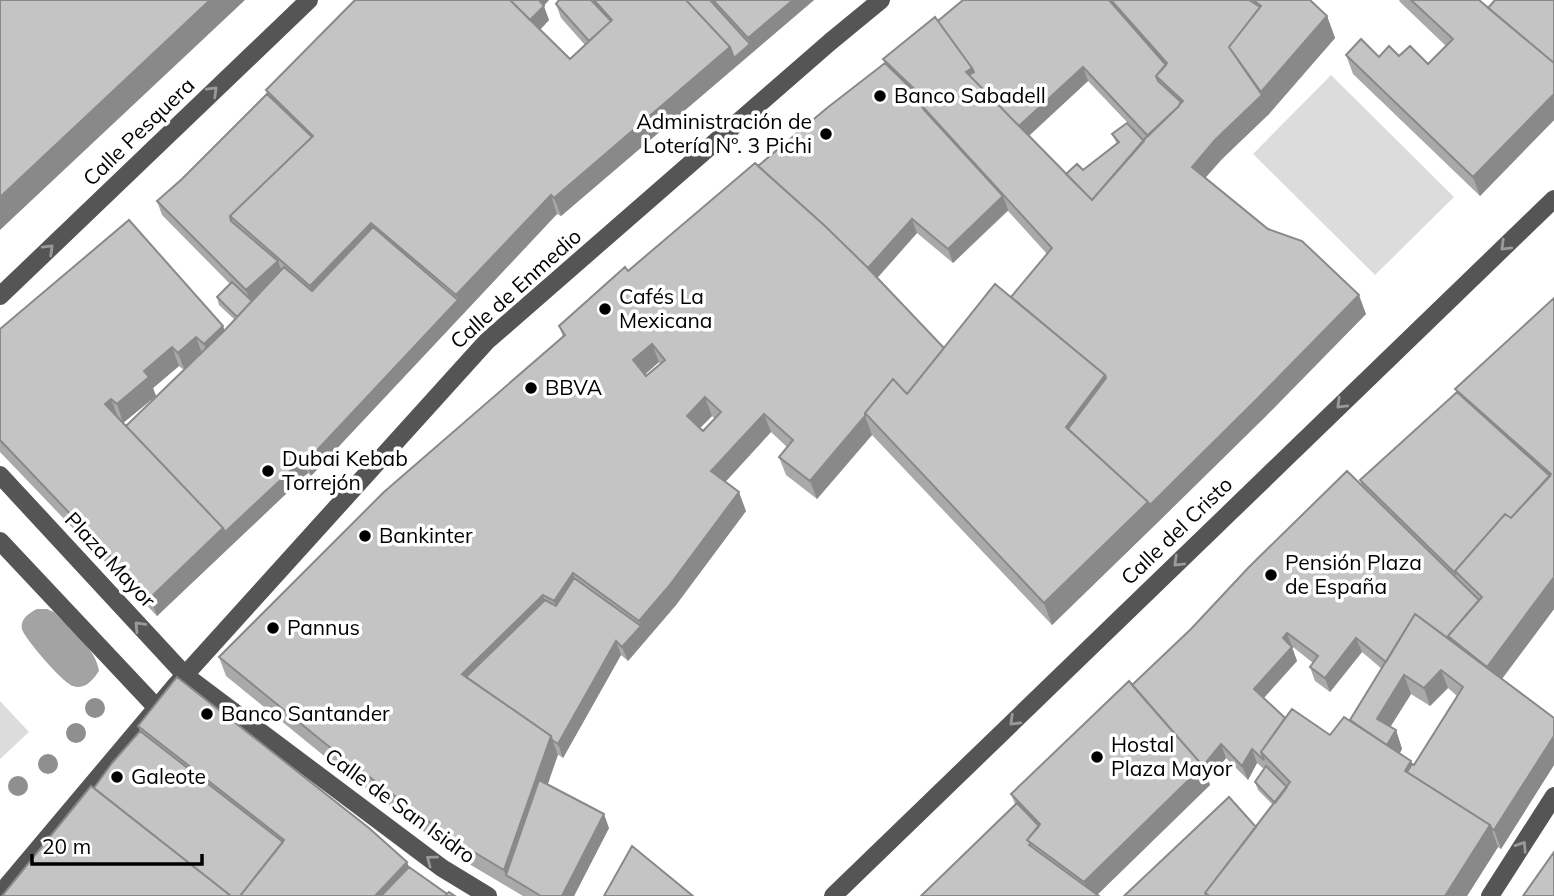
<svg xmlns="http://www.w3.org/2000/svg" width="1554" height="896" font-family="Mulish,sans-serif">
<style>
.green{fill:#dcdcdc}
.water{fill:#a3a3a3}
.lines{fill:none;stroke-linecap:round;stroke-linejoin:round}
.minor{stroke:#555;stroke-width:18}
.tree{fill:#8f8f8f}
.wall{fill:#a9a9a9;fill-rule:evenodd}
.shaded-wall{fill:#898989}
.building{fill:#c4c4c4;stroke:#898989;stroke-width:2;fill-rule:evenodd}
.oneway{stroke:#999}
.poi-dot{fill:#000;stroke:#fff;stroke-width:2.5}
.labels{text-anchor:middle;stroke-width:7;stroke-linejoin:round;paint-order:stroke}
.poi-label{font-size:21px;fill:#000;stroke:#fff;text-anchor:start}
.street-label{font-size:21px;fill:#000;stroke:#fff}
</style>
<rect width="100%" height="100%" fill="#fff"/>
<!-- green -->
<path class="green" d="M1331 75 1454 197 1375 275 1253 154Z
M0 701 29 732 0 759Z"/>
<!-- water -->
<path class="water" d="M37 609H47L54 612C70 629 96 648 99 671 93 680 85 690 73 686 64 684 24 638 22 629 20 619 29 613 37 609Z"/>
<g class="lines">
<!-- minor -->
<path class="minor" d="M0 296 309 0
M0 475 186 676 442 868 488 896
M0 541 157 708
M0 894 175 686 487 341 830 42 881 0
M833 896 1554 199
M1490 896 1554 796"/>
</g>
<!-- trees -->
<g class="tree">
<circle cx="95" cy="708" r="10"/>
<circle cx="76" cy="733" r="10"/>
<circle cx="48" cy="764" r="10"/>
<circle cx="18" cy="786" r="10"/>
</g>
<!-- wall -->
<path class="wall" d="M549 0 543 6 549 20 540 30 570 59 585 45 561 18 556 4 559 0H814L561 216 557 214 311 476 308 473 157 616 0 452V329L225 330 235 320 219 305 217 297 230 284 162 215 157 201 182 179 267 94 266 90ZM179 366 184 370 126 426 118 418 123 423 156 396 153 388Z
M963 0H1310L1327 16 1335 38 1269 114 1222 159 1205 178 1366 314 1265 417 1156 524 1052 625 872 435 817 499 786 475 779 457 787 447 771 432 725 482 746 511 676 605 628 661 621 655 563 758 557 754 548 784 609 828 574 896H523L459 858 334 764 226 676 219 657 563 337 559 326 885 63 883 59 938 21ZM1088 81 1144 140 1112 134 1117 144 1083 170 1066 174 1029 136ZM1008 211 1047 254 1011 297 944 348 877 278 917 233 953 263ZM659 362 660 364 646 376 645 374ZM712 416 715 419 703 431 700 428Z
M1399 0H1479L1488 8 1554 0V120L1480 196 1353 74 1346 55 1379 57 1399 56 1428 64 1446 46 1400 2Z
M1554 298V609L1502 679 1554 718V765L1501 849 1498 847 1467 896H1124L1256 827 1273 805 1258 790 1255 782 1264 769 1257 763 1248 780 1226 758 1208 780 1210 785 1097 895 921 896 1015 804 1011 794 1132 685 1362 486 1360 480 1457 392 1455 389ZM1293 647 1313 663 1310 667 1315 681 1330 692 1362 652 1382 669 1350 720 1330 735 1285 718 1264 698 1297 661 1292 648ZM1448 688 1457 696 1414 765 1400 753 1402 749 1396 730 1390 727 1411 694 1430 706Z
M177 677 369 828 407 862 409 867 447 894 449 892 455 896H2L91 786 94 788 112 763 140 731 138 726Z"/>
<!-- shaded-wall -->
<path class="shaded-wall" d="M210 0H245L0 230V197Z
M537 0H549L541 9Z
M793 0H814L753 52 748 38Z
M544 6 549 20 534 36 529 22Z
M1327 16 1335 38 1269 114 1222 159 1199 185 1192 167 1215 140 1262 95 1261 92Z
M750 44 753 52 561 216 554 198 730 47Z
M1083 67 1088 81 1023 141 1018 127Z
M972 68 979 86 966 72Z
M1554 94V120L1480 196 1473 177Z
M551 195 557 214 311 476 306 462 458 300 456 295Z
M1003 196 1008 210 953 263 948 249Z
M912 219 917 233 872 284 866 270Z
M371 223 378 241 317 305 310 286Z
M278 261 283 275 251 304 246 290Z
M1359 295 1366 314 1265 417 1156 524 1052 625 1044 603Z
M223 326 230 344 210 363 204 344Z
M196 337 203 356 185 371 178 353Z
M652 344 659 362 640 379 633 360Z
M172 347 179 366 153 388 156 396 123 423 117 404 144 371Z
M1105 375 1113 397 1079 441 1066 427Z
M705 397 712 416 693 435 687 416Z
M111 399 118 417 112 423 105 404Z
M764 414 771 432 718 490 711 471Z
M865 416 872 435 817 499 810 481Z
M303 459 308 473 157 616 150 598 223 528Z
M739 492 746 511 676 605 628 661 622 647 641 626 639 621Z
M573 573 579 592 561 620 554 601Z
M1554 576V609L1495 688 1487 667Z
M543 595 550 614 476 687 462 674Z
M1287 633 1297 661 1259 703 1254 689 1283 638Z
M1356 638 1362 652 1330 692 1325 678Z
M616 641 621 655 563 758 558 744Z
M1441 670 1448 688 1430 706 1424 688Z
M1404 675 1411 694 1384 737 1377 719Z
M1396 730 1402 749 1392 765 1385 747Z
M551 736 558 755 514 880 506 875 504 870Z
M1554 736V765L1501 849 1494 830Z
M1221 744 1226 758 1208 780 1210 785 1096 896H1089L1084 882Z
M1252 749 1257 763 1248 780 1242 766Z
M1411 761 1419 782 1405 771Z
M604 814 609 828 574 896H562Z
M1490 825 1498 847 1467 896H1445Z
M407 862 414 881 399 896H375Z"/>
<!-- building -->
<path class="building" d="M0 0H210L0 197Z
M355 0H510L570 59 612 20 594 0H686L730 47 554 198 551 195 456 295 371 223 310 286 230 216 313 136 266 90Z
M510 0H539L544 6 530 20Z
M559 0H591L611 21 589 41 556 4Z
M686 0H710L750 44 734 58 730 47Z
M713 0H793L748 38Z
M963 0H1109L1166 65 1156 76 1158 81 1181 102 1179 105V106L1148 136 1083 67 1019 126 969 75 974 72 972 68 938 21Z
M1111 0H1249L1260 7 1229 47 1262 95 1215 140 1192 167 1268 229 1302 241 1359 295 1258 398 1150 505 1148 502 1068 429 1106 378 1105 375 1011 297 1052 248 922 106 927 101 883 59 935 17 972 68 966 72 1092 200 1149 134 1179 106V105L1183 101 1156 76 1167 63Z
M1253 0H1310L1327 16 1261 92 1229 47 1261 6Z
M1411 0H1479L1554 63V94L1473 177 1346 55 1361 39 1379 57 1389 46 1399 56 1410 46 1428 64 1453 39Z
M1495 0H1554V63L1488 8Z
M885 63 926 103 922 106 924 110 1003 196 948 249 912 219 868 268 825 226 758 166 827 108Z
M267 94 312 137 230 216 231 221 278 261 246 290 157 201 182 179Z
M1127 123 1144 141 1092 200 1066 174 1077 164 1083 170 1119 142 1112 134Z
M755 163 825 226 865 265 944 348 907 394 893 379 865 413V416L810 481 779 457 793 440 764 414 711 471 739 492 669 586 639 621 573 573 554 601 543 595 462 674 551 736 504 870 452 839 327 745 219 657 384 492 565 335 559 326 625 267 628 271ZM652 344 665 360 646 376 633 360ZM705 397 721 412 703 431 687 416Z
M129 220 223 326 204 344 196 337 178 353 172 347 144 371 149 377 117 404 111 399 105 404 223 528 150 598 0 440V329Z
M373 227 458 300 306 462 303 459 225 532 223 528 126 426 225 330 284 267 312 291Z
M232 282 252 301 237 317 217 297Z
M995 284 1105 375 1066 427 1148 502 1044 603 865 413 893 379 907 394Z
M1554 298V577L1487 667 1448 636 1482 597 1455 571 1505 514 1511 518 1551 474 1455 389Z
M1457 392 1550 476 1511 518 1505 514 1455 571 1456 574 1360 480Z
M1347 471 1479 600 1448 636 1449 639 1415 614 1386 662 1356 638 1325 678 1310 667 1318 656 1287 633 1283 638 1292 647 1254 689 1285 718 1261 752 1264 760 1252 749 1242 766 1221 744 1203 766 1132 685 1191 629 1249 567Z
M574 578 641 626 622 647 616 641 558 744 552 740 551 736 466 677 545 600 556 606Z
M1415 614 1554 718V736L1494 830 1492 829 1490 825 1407 772 1412 764 1414 765 1463 687 1441 670 1424 688 1404 675 1377 719 1396 730 1387 745 1350 720Z
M177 677 369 828 407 862 375 896H240L284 840 138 726Z
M1129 681 1203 766 1084 882 1027 840 1040 824 1011 794Z
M1292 709 1330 735 1344 717 1411 761 1405 771 1490 825 1445 896H1210L1205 893 1290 782 1261 752Z
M140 731 283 842 240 896H231L94 788 112 763Z
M1266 766 1287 787 1275 803 1255 782Z
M539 780 604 814 562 896H541L506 875Z
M91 786 231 896H2Z
M1229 797 1256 827 1205 893 1207 896H1124Z
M1017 803 1039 826 1027 840 1031 843 1029 845 1099 896H921Z
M632 846 693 896H604Z
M1554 852V896H1523Z
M409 867 447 894 445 896H381Z
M449 892 455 896H445Z"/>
<!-- one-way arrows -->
<defs><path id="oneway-chevron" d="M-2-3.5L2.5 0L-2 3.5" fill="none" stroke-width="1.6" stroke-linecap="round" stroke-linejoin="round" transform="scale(1.75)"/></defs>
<g class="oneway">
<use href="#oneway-chevron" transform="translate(213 91) rotate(-44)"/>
<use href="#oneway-chevron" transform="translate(1505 246) rotate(136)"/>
<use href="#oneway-chevron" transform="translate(49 249) rotate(-44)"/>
<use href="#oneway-chevron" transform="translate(1341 404) rotate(136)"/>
<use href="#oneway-chevron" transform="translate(1178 562) rotate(136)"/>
<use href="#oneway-chevron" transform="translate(139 626) rotate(-133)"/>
<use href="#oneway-chevron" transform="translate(1014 721) rotate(136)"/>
<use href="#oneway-chevron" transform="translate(1522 846) rotate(-57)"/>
<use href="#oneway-chevron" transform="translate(431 860) rotate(-143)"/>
</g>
<!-- markers -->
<g class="poi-dot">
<circle cx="880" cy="96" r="7"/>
<circle cx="826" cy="134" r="7"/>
<circle cx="605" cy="309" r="7"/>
<circle cx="531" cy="388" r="7"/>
<circle cx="268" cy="471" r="7"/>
<circle cx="365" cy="536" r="7"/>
<circle cx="1271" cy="575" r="7"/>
<circle cx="273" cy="628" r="7"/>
<circle cx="207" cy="714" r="7"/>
<circle cx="1097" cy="757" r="7"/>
<circle cx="117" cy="777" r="7"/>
</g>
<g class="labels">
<!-- poi labels -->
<g class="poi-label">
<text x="894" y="103">Banco Sabadell</text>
<text x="812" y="129" text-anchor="end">Administración de<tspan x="812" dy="24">Lotería Nº. 3 Pichi</tspan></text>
<text x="619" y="304">Cafés La<tspan x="619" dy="24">Mexicana</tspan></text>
<text x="545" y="395">BBVA</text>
<text x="282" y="466">Dubai Kebab<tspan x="282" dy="24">Torrejón</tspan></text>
<text x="379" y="543">Bankinter</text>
<text x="1285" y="570">Pensión Plaza<tspan x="1285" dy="24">de España</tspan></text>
<text x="287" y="635">Pannus</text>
<text x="221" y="721">Banco Santander</text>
<text x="1111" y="752">Hostal<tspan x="1111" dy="24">Plaza Mayor</tspan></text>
<text x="131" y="784">Galeote</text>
</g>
<!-- street labels -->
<g class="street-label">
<text transform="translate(139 132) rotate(-44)" y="7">Calle Pesquera</text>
<text transform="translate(516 289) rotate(-42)" y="7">Calle de Enmedio</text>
<text transform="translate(1177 531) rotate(-44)" y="7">Calle del Cristo</text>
<text transform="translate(110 560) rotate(47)" y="7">Plaza Mayor</text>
<text transform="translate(400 806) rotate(36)" y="7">Calle de San Isidro</text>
</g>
</g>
<!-- scale -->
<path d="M32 854v10h170v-10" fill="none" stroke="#000000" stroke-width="3.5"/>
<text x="42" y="854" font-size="21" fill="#000000" stroke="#ffffff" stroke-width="5" paint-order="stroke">20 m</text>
</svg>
